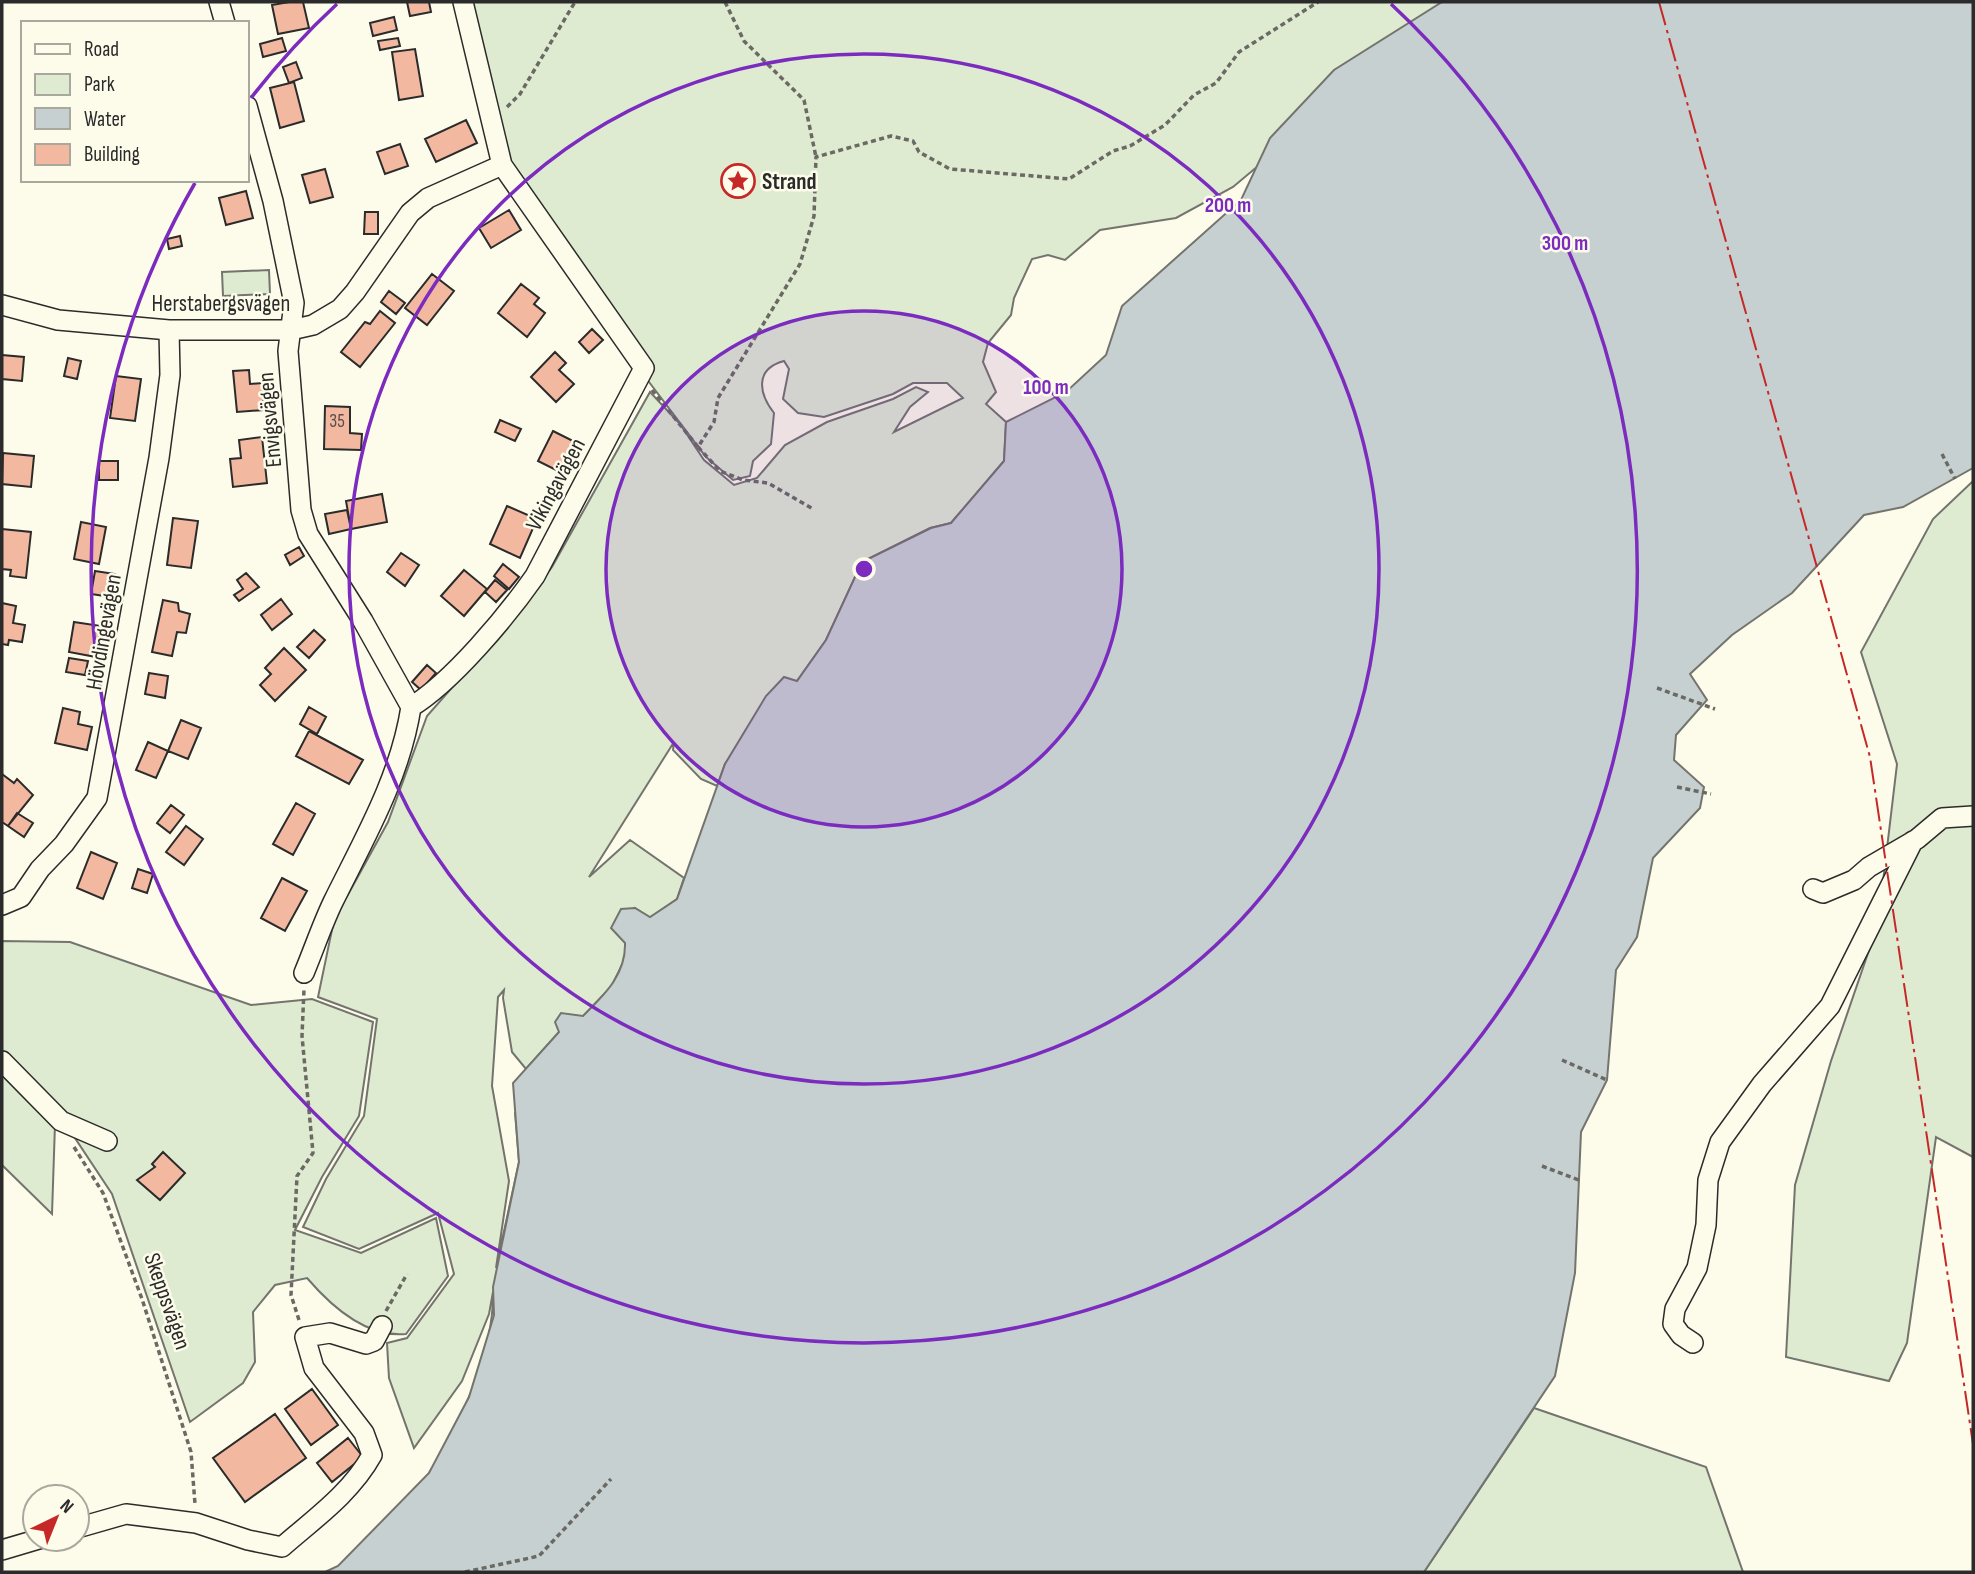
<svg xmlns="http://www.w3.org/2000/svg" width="1975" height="1574" font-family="'Sofia Sans Condensed',sans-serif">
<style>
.green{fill:#deebd1;stroke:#74746e;stroke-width:2}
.water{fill:#c7d0d0;stroke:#74746e;stroke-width:2}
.building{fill:#f2b8a0;stroke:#2b2b2b;stroke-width:2}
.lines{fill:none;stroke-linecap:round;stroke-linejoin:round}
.minor-casing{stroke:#2b2b2b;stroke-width:22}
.path{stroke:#6a6964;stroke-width:3.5;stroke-dasharray:5 3.5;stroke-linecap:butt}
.minor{stroke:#fdfbea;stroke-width:19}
.power{stroke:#c62828;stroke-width:2;stroke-dasharray:24 5 3.5 5;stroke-linecap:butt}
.ring{fill:none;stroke:#7b2cbf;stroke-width:3.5}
.labels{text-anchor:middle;stroke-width:5;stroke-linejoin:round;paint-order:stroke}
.number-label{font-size:19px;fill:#5d4e48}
.poi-label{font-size:23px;font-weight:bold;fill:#2b2b2b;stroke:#fdfbea;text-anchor:start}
.street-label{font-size:23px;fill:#2b2b2b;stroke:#fdfbea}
.centre{fill:#7b2cbf;stroke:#fdfbea;stroke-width:3.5}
.ring-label{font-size:21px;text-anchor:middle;font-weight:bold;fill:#7b2cbf;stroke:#fdfbea;stroke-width:5;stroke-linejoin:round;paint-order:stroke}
</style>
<rect width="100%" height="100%" fill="#fdfbea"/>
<!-- green -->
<path class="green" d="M467 2H1570L1277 150 1233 187 1176 218 1100 230 1065 260 1048 255 1032 259 1014 298 1011 315 988 343 983 362 996 392 986 404 1006 422 1004 461 951 523 930 528 862 562 826 640 797 681 725 764 717 786 701 779 673 750 674 742 589 877 630 840 684 878 677 899 650 918 635 908 625 943V959L611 987 583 1016 559 1032 526 1069 512 1052 503 998 504 990 498 997 492 1086 509 1181 496 1268 519 1162 515 1112 564 1322 429 1473C461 1423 494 1352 493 1292L489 1314 462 1381 414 1448 389 1378 387 1343 407 1338 454 1274 438 1213 359 1249 303 1227 326 1179 364 1116 377 1019 318 997 334 920 388 822 427 716 522 608 552 567 650 392 680 424 704 460 734 485 757 478 785 445 827 422 893 399 916 387 928 392 910 407 894 432 963 398 947 383H913L893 394 824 417 798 413 783 399 789 369 784 361C754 369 759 394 774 413L771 444 753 461 750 476 733 480 706 457 646 378 501 160Z
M269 270 270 294 223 296 222 272Z
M1973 481V1157L1936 1137 1907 1343 1889 1381 1786 1357 1795 1185 1831 1061 1878 924 1897 764 1861 652 1933 519Z
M2 941 70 942 251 1005 312 999 373 1022 359 1116 322 1177 295 1230 361 1253 436 1218 448 1276 406 1334C367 1338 331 1306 307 1278L275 1285 253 1312 255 1362 243 1383 190 1422 112 1194 59 1114 2 1057Z
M2 1064 55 1124 52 1214 2 1165Z
M1534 1408 1706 1467 1743 1572H1424Z"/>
<!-- water -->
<path class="water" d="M1442 2H1973V468L1903 507 1864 515 1792 593 1732 635 1690 674 1707 700 1676 735 1674 760 1704 787 1700 808 1653 858 1637 937 1616 970 1607 1080 1581 1132 1575 1273 1555 1376 1424 1572H325L338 1566 429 1473 469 1397 494 1315 493 1287 519 1162 513 1083 559 1032 555 1022 561 1013 583 1016C604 995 626 975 625 943L611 928 621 909 635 908 650 917 677 899 725 764 766 696 784 677 797 681 826 640 862 562 931 528 951 523 1004 461 1006 422 1066 392 1106 355 1122 306 1241 200 1270 138 1334 70Z"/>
<!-- building -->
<path class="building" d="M289 2H303L309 28 278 34 272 5Z
M407 2H429L431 12 410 16Z
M394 17 397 30 373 36 370 23Z
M282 38 286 51 263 57 260 44Z
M398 38 400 46 380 50 378 41Z
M415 49 423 96 399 100 392 52Z
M296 62 302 78 289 83 283 67Z
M294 82 304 121 280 128 270 88Z
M466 120 477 143 436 162 425 139Z
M400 144 408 166 385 174 377 152Z
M325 169 333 197 310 203 302 175Z
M246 191 253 218 226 225 219 198Z
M509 210 521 230 491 248 479 228Z
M365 212H378V234H364Z
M180 236 182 246 169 249 167 239Z
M432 274 454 291 427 325 405 308Z
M521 284 539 298 534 304 545 313 527 337 498 313Z
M389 291 405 303 396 314 381 302Z
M380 311 395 323 360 367 341 352 365 322 370 324Z
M592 329 603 340 589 353 579 342Z
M555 352 566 363 559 370 574 384 556 402 531 377Z
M2 355 24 357 22 381 2 379Z
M68 358 81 361 77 379 64 376Z
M249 370 250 384 262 383 264 410 237 412 233 371Z
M116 376 141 379 135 421 110 418Z
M325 406 350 407V433L362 434 361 450 324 449Z
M500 420 521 429 515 441 495 432Z
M553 431 575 442 560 472 538 461Z
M262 437 267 483 233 487 230 459 241 458 239 440Z
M3 453 34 456 31 487 2 484Z
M99 461H118V480H99Z
M382 494 387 522 351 529 346 501Z
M507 506 537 519 520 558 490 544Z
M347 510 351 529 329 534 325 514Z
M173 518 198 521 191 568 167 565Z
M81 522 106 527 99 564 74 559Z
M2 529 31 532 26 578 10 576 11 570 2 569Z
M299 547 304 556 290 565 285 555Z
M401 553 419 565 405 586 387 572Z
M503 564 519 577 509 589 494 576Z
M464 570 487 589 464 616 441 596Z
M95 571 115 574 111 597 91 594Z
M246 573 259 587 239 601 234 595 243 589 237 580Z
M495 580 507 590 496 602 485 592Z
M281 599 292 614 272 630 261 615Z
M163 600 178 603 179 611 190 614 186 633 177 632 172 656 152 652Z
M2 603 16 606 13 623 25 625 22 642 9 640 8 645 2 644Z
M74 622 101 626 96 657 69 652Z
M314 630 325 640 309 658 297 647Z
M284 648 306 670 275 701 260 685 271 674 265 668Z
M69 658 88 661 85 675 66 672Z
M427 665 436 673 421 690 412 682Z
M149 673 168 676 165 698 145 694Z
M309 707 326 717 317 734 300 724Z
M63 708 80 712 78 724 92 727 87 750 55 743Z
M181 720 201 728 188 759 168 751Z
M309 731 363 760 349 784 296 756Z
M148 742 168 751 156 778 136 770Z
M2 774 14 783 17 779 33 795 8 826 2 822Z
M296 803 315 814 293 855 273 844Z
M171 805 184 815 170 833 157 823Z
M17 813 33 823 24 837 8 826Z
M186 826 203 839 184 865 166 852Z
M91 852 117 863 103 899 77 888Z
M138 869 153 874 147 893 132 888Z
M282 878 307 891 285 931 261 918Z
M163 1152 185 1173 160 1200 137 1180 155 1167 152 1164Z
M312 1389 338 1425 311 1445 285 1409Z
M275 1414 306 1458 245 1502 213 1458Z
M348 1438 363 1457 332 1482 317 1463Z"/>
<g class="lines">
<!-- minor casing -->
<g class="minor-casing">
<path id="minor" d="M219 2 225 23
M247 106 273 201 294 303 288 351 301 510 308 534 363 621 411 707
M2 305 58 320 169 330H291L313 325 340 309 355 292 410 213 428 198 502 165
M1813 889 1823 893 1854 880 1869 867 1917 839 1942 818 1973 816
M2 905 21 897 40 869 64 844 97 798 159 458 170 375 169 330
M304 973C314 949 322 925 333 902 364 839 400 778 411 707 452 682 507 616 535 576L644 368 502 165 463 2
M2 1061 61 1121 107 1141
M1693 1343 1681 1335 1673 1324 1675 1309 1697 1268 1706 1225 1708 1180 1720 1142 1762 1084 1830 1006 1913 841
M77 1528 126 1514 196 1523 248 1540 282 1547C314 1519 351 1493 372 1455L364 1433 314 1368 305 1337 330 1333 366 1344 374 1341 382 1326
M2 1550 39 1539"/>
</g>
<!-- path -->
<path class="path" d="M725 2 744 41 804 100 816 157
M507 107 520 94 575 2
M652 390 698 447 714 422 718 398 800 264 814 216 816 157 891 136 913 141 919 152 950 169 1069 179 1113 151 1130 146 1165 125 1194 95 1216 83 1239 52 1318 2
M698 447 720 471 743 480 768 483 813 509
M1942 454 1955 479
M1657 688 1715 709
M1677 787 1711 794
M1562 1060 1607 1080
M74 1147 103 1193 142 1299 191 1452 195 1504
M1542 1166 1579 1180
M386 1311 407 1274
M299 1320 291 1295 297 1176 313 1153 302 1036 304 989
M465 1572 539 1556 611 1479"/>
<!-- minor -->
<use href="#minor" class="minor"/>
<!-- power -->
<path class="power" d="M1659 2 1870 757 1973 1444"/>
</g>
<!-- distance rings -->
<circle cx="864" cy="569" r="258" fill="#7b2cbf" fill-opacity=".12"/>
<g class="ring">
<circle cx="864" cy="569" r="258"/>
<circle cx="864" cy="569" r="515"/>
<path d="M251 98A773 773 0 0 1 337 4M1391 4A773 773 0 1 1 195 183"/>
</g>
<!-- icons -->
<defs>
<g id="sight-ring" transform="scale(1.75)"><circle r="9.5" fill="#fdfbea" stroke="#c62828" stroke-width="1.5"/><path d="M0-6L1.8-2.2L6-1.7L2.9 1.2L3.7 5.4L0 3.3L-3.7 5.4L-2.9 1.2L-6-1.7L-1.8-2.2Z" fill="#c62828"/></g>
</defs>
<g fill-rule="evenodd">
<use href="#sight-ring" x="738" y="181"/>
</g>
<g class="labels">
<!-- number labels -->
<g class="number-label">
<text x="337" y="427">35</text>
</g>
<!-- poi labels -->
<g class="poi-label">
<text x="762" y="189">Strand</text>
</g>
<!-- street labels -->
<g class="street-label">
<text x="221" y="311">Herstabergsvägen</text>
<text transform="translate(269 420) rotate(-95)" y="8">Envigsvägen</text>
<text transform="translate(555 484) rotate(-62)" y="8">Vikingavägen</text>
<text transform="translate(103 632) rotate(-80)" y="8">Hövdingevägen</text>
<text transform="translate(168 1301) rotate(71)" y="8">Skeppsvägen</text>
</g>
</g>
<circle cx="864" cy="569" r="10" class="centre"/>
<g class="ring-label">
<text x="1228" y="212">200 m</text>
<text x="1565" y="250">300 m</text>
<text x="1046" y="394">100 m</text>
</g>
<!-- border -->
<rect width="1975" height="1574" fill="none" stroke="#2b2b2b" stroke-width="7"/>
<!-- legend -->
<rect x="21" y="21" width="228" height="161" fill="#fdfbea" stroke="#a9a89e" stroke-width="2"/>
<rect x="35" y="44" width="35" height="10" fill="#fdfbea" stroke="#a9a89e" stroke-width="2"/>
<text x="84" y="56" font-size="21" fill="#2b2b2b">Road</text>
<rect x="35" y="74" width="35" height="21" fill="#deebd1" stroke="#a9a89e" stroke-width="2"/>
<text x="84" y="91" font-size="21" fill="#2b2b2b">Park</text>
<rect x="35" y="108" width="35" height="21" fill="#c7d0d0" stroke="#a9a89e" stroke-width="2"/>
<text x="84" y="126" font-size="21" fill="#2b2b2b">Water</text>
<rect x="35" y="144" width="35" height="21" fill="#f2b8a0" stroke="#a9a89e" stroke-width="2"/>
<text x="84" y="161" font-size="21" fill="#2b2b2b">Building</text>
<!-- north arrow -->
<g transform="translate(56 1518) rotate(43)"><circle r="33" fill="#fdfbea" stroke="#a9a89e" stroke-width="2"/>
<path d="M0-5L12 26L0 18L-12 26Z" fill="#c62828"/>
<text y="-10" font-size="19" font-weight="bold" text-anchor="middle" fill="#2b2b2b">N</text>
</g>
</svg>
